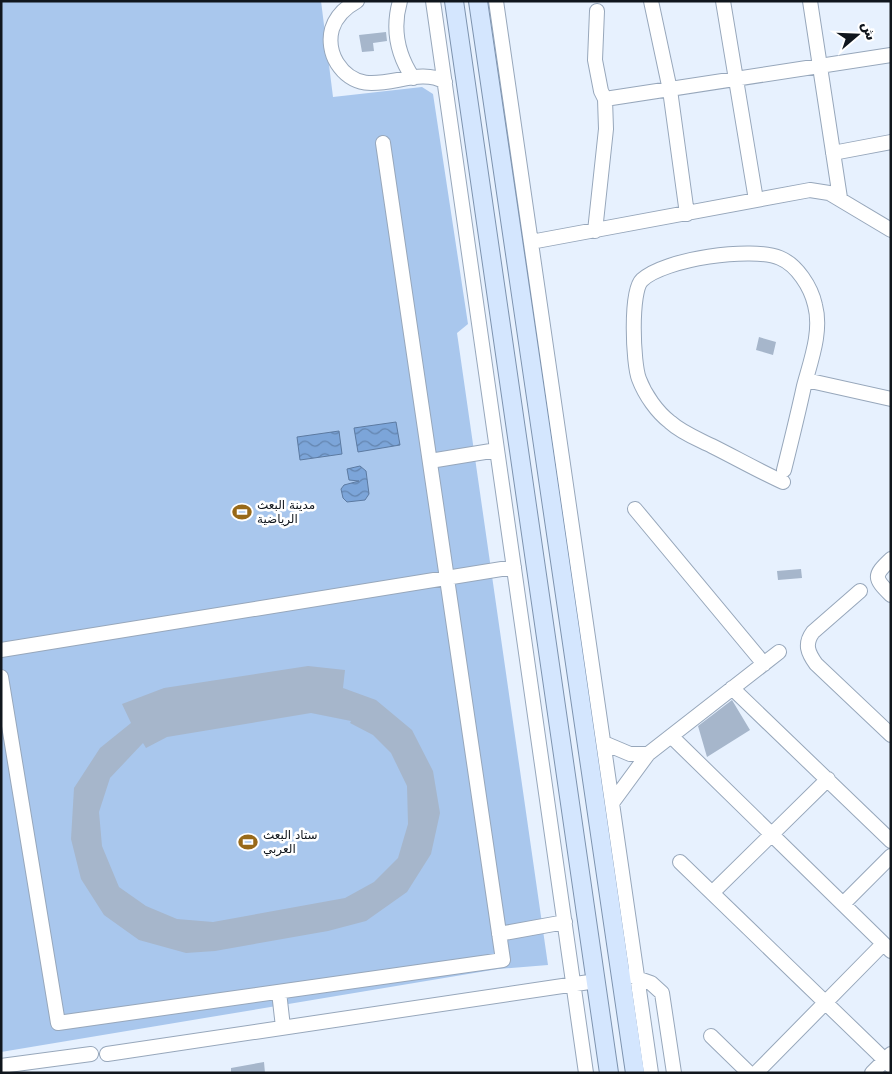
<svg xmlns="http://www.w3.org/2000/svg" width="892" height="1074" font-family="'DejaVu Sans','Noto Sans Arabic',sans-serif">
<style>
.pitch{fill:#a9c7ed}
.water{fill:url(#water-waves);stroke:#5c7aa1}
.building{fill:#a6b6cb;fill-rule:evenodd}
.lines{fill:none;stroke-linecap:round;stroke-linejoin:round}
.minor-casing{stroke:#97a7bb;stroke-width:16}
.major-casing{stroke:#7d93af;stroke-width:20}
.minor{stroke:#fff;stroke-width:14}
.major{stroke:#d4e6fe;stroke-width:18}
.labels{text-anchor:middle;stroke-width:5;stroke-linejoin:round;paint-order:stroke}
.poi-label{font-size:12px;fill:#10161d;stroke:#fff;text-anchor:start}
</style>
<defs>
<pattern id="water-waves" width="16" height="10" patternUnits="userSpaceOnUse" patternTransform="scale(1.25)"><rect width="16" height="10" fill="#7ca5d9"/><path d="M0 5q4-4 8 0t8 0" fill="none" stroke="#6485af"/></pattern>
</defs>
<rect width="100%" height="100%" fill="#e7f1fe"/>
<!-- pitch -->
<path class="pitch" d="M1 1H321L333 97 422 87 433 94 468 324 457 333 548 965 498 969 1 1052Z"/>
<!-- water -->
<path class="water" d="M396 422 400 445 358 452 354 428Z
M339 431 342 454 300 460 297 437Z
M360 466 366 471 369 494 365 500 347 502 343 498 341 489 344 485 359 481 349 480 347 469Z"/>
<!-- building -->
<path class="building" d="M386 32 387 41 373 43 374 51 362 52 359 35Z
M759 337 776 342 773 355 756 350Z
M801 569 802 578 778 580 777 571Z
M308 666 345 670 343 688 376 700 412 730 433 771 440 813 431 854 407 892 366 921 328 931 215 951 186 953 139 940 104 915 81 879 71 839 74 788 100 748 131 723 122 704 164 688ZM311 713 351 721 350 723 373 735 391 753 407 786 408 824 398 858 374 882 345 898 213 922 177 919 146 906 119 887 102 846 99 812 110 778 143 743 146 748 167 737Z
M732 700 750 730 707 757 698 726Z
M264 1062 265 1073H231V1068Z"/>
<g class="lines">
<!-- minor casing -->
<g class="minor-casing">
<path id="minor" d="M357 1C346 7 336 16 332 29 329 40 331 53 337 63 365 107 412 62 445 82
M400 1C392 29 397 54 413 78
M433 1 586 1073
M496 1 651 1073
M651 1 670 90 687 214
M723 1 756 200
M810 1 840 198
M605 99 891 55
M833 153 891 142
M595 231 606 129 605 99 601 91 595 60 597 11
M531 242 810 190 829 193 891 230
M806 380 891 399
M430 461 497 450
M783 482C759 471 736 458 712 446 698 439 682 433 670 422 657 412 645 395 639 379 633 364 630 291 642 280 664 259 752 246 780 258 797 265 811 287 815 305 822 331 811 360 804 386 798 414 791 442 784 470
M635 509 764 664
M891 559C873 576 874 578 891 595
M860 591 813 632C804 644 808 653 816 664L891 735
M1 650 514 567
M1 677 58 1023 503 960 383 143
M732 688 891 841
M672 737 891 951
M604 743 630 754H648L612 803
M648 754 779 652
M680 862 891 1066
M712 893 828 779
M843 904 891 856
M499 934 565 922
M631 976 651 983 662 993 674 1073
M279 992 283 1027
M711 1036 749 1073
M107 1054 596 981
M1 1066 91 1054
M756 1073 883 944
M872 1073 891 1054"/>
</g>
<!-- major casing -->
<g class="major-casing">
<path id="major" d="M454 1 609 1073
M478 1 635 1073"/>
</g>
<!-- minor -->
<use href="#minor" class="minor"/>
<!-- major -->
<use href="#major" class="major"/>
</g>
<!-- icons -->
<defs>
<g id="stadium-bare" transform="scale(1.5)"><path d="M0-5a6.5 5 0 1 0 0 10a6.5 5 0 1 0 0-10ZM-3.5-1.8h7v3.6h-7Z" fill="#986919" stroke="#fff" stroke-width="2.5" paint-order="stroke"/></g>
</defs>
<g fill-rule="evenodd">
<use href="#stadium-bare" x="242" y="512"/>
<use href="#stadium-bare" x="248" y="842"/>
</g>
<g class="labels">
<!-- poi labels -->
<g class="poi-label">
<text x="257" y="509">مدينة البعث<tspan x="257" dy="14">الرياضية</tspan></text>
<text x="263" y="839">ستاد البعث<tspan x="263" dy="14">العربي</tspan></text>
</g>
</g>
<!-- border -->
<rect width="892" height="1074" fill="none" stroke="#10161d" stroke-width="5"/>
<!-- north arrow -->
<g transform="translate(857 35) rotate(71)" stroke="#ffffff" stroke-width="4" paint-order="stroke">
<path d="M0-4L9 19L0 12L-9 19Z" fill="#10161d"/>
<text y="-8" font-size="14" font-weight="bold" text-anchor="middle" fill="#10161d">ش</text>
</g>
</svg>
